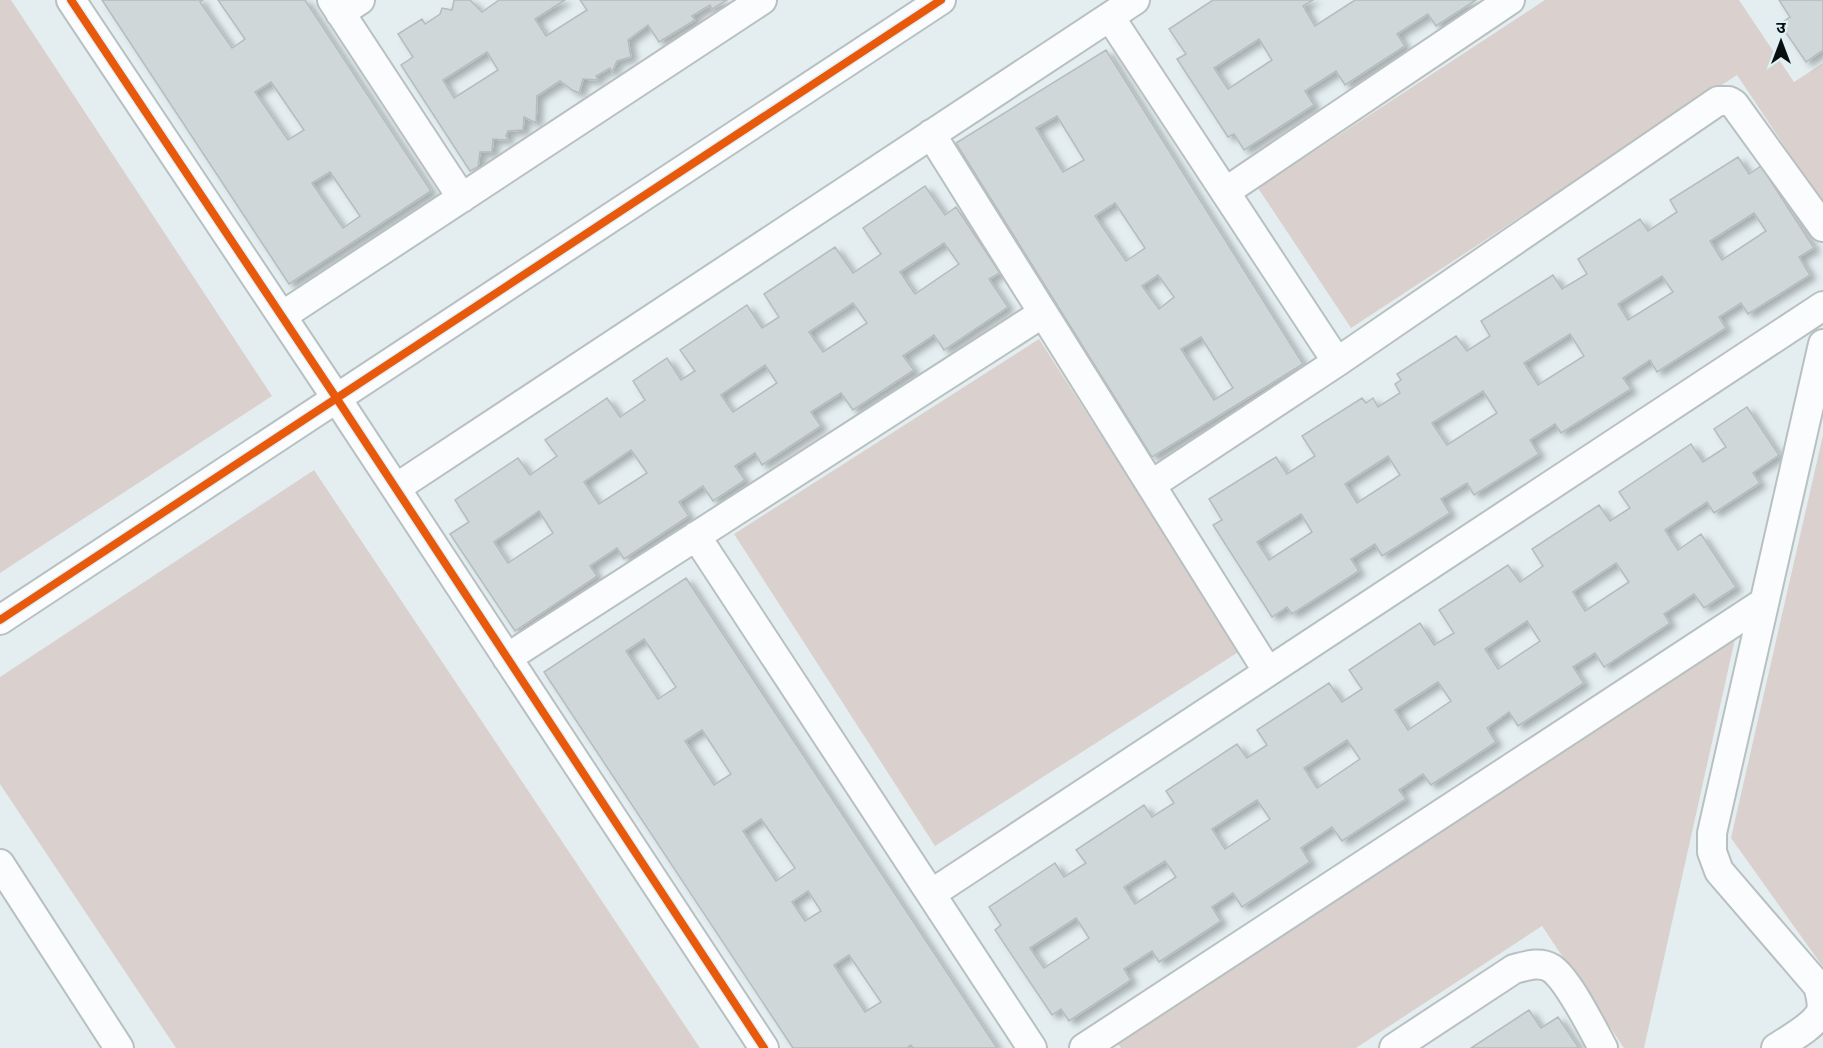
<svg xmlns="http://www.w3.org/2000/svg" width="1823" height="1048" font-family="'Noto Sans','Noto Sans Devanagari',sans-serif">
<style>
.green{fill:#dad1ce}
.building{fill:#cfd7d8;stroke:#b5bcbe;stroke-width:1.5;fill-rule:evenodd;filter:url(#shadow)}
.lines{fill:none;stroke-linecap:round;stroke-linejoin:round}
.minor-casing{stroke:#b8c0c1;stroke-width:32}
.minor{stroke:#fbfcfd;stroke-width:28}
.cycleway-casing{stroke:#dff1f5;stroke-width:11}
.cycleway{stroke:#e8590c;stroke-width:8}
</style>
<defs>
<filter id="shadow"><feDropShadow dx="6" dy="4" stdDeviation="3" flood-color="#0004"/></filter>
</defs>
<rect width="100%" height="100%" fill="#e4eef0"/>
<!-- green -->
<path class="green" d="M0 0H11L272 396 0 573Z
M1545 0H1739L1794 82 1823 63V204L1737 75 1351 328 1258 188Z
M1039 339 1240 651 935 846 734 534Z
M1823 435V967L1731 838Z
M314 470 700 1048H176L0 784V677Z
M1735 639 1644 1048H1624L1542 926 1356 1048H1121L1118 1044Z"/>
<!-- building -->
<path class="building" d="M102 0H203L200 2 232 48 245 39 218 0H305L431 191 289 284ZM271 82 304 130 288 140 255 92ZM330 172 360 216 343 228 312 183Z
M454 0H470L482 12 499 0H565L535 19 546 36 587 10 580 0H727L712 9 710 5 692 16 695 20 659 42 648 25 628 40 631 57 617 61 612 72 610 68 596 76 598 80 583 79 579 93 572 90 560 81 537 96 536 123 524 117 523 130 508 131 506 136 508 140 493 139 492 152H480L478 167 470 171 401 65 413 57 398 34 422 19 425 24 440 14 442 8 452 10ZM487 52 498 70 454 98 443 80Z
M1213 0H1313L1303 6 1315 26 1355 0H1476L1436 26 1428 14 1397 34 1405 46 1345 85 1336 71 1305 91 1314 105 1244 150 1234 134 1228 137 1177 59 1186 54 1169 29ZM1259 39 1272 60 1228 89 1214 68Z
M1779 0H1823V50L1806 62 1780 24 1790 17Z
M1106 50 1303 364 1152 457 956 143ZM1057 116 1084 160 1063 172 1036 128ZM1115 203 1145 248 1126 261 1095 216ZM1158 275 1174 297 1159 309 1142 286ZM1201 337 1233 388 1214 400 1181 349Z
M1738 157 1749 174 1761 166 1814 248 1799 257 1810 275 1748 314 1741 303 1719 317 1726 328 1657 372 1650 360 1623 378 1631 389 1561 433 1555 424 1530 440 1539 454 1474 495 1467 483 1441 499 1450 513 1382 556 1375 544 1351 559 1359 571 1292 614 1287 607 1272 617 1213 525 1222 520 1209 499 1276 457 1287 474 1315 456 1302 436 1362 398 1366 403 1373 398 1378 407 1400 393 1395 384 1401 380 1397 374 1456 336 1467 351 1490 336 1481 321 1553 275 1562 289 1587 274 1578 259 1640 219 1648 231 1677 212 1670 200ZM1754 213 1766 231 1722 260 1710 241ZM1662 276 1673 292 1628 320 1618 304ZM1570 334 1584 356 1538 385 1524 363ZM1483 391 1497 413 1447 445 1432 423ZM1388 456 1400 475 1357 503 1345 484ZM1301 514 1312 532 1269 560 1257 542Z
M925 186 945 215 956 207 1000 273 989 279 1008 307 944 350 934 335 903 356 914 370 853 410 841 393 811 412 821 426 762 465 755 453 735 466 745 480 713 501 703 486 679 502 689 516 624 559 617 548 590 566 597 576 515 631 450 534 469 522 455 500 518 458 530 475 557 456 545 440 607 398 620 417 645 400 633 381 667 358 681 380 695 371 680 350 747 305 762 328 779 317 764 294 835 247 853 273 881 254 863 228ZM944 243 959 264 915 294 900 272ZM853 303 867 323 823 352 809 332ZM765 365 777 383 733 412 721 395ZM631 450 647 473 599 504 584 482ZM539 511 553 533 508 563 494 542Z
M1747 407 1779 455 1753 473 1760 483 1714 513 1707 502 1665 530 1678 550 1701 534 1736 587 1704 608 1694 594 1664 614 1670 623 1604 667 1595 653 1573 667 1584 683 1518 726 1509 712 1487 728 1496 742 1431 785 1423 774 1399 790 1406 799 1342 841 1332 827 1301 848 1310 862 1242 907 1233 893 1212 907 1221 921 1159 962 1152 951 1124 969 1131 980 1069 1021 1061 1009 1052 1015 995 930 1001 925 989 907 1055 863 1064 877 1086 863 1076 850 1144 805 1152 817 1174 803 1166 791 1237 744 1247 758 1267 745 1257 730 1329 683 1342 702 1362 689 1349 670 1420 623 1434 645 1454 633 1439 610 1508 565 1520 582 1543 566 1532 549 1599 505 1610 521 1630 508 1619 492 1691 444 1703 462 1726 447 1714 429ZM1616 563 1629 582 1585 611 1573 592ZM1527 621 1540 641 1498 669 1485 649ZM1438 682 1451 701 1408 730 1395 710ZM1347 740 1360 759 1317 788 1304 768ZM1257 800 1270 819 1225 849 1212 829ZM1165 861 1176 877 1135 904 1124 887ZM1076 918 1089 938 1044 968 1030 948Z
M686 578 997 1048H913L911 1045 907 1048H793L544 672ZM644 639 676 687 658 699 626 651ZM702 730 731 774 714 785 685 741ZM761 819 795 868 776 881 743 831ZM808 891 821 911 805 921 792 902ZM849 955 881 1002 865 1012 834 965Z
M1529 1010 1541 1028 1558 1017 1579 1048H1471Z"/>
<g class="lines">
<!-- minor casing -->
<g class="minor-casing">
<path id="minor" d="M71 0 337 399 764 1048
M332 0 462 198
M340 13 360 0
M1110 17 1337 362
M931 134 1268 672
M1225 192 1510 0
M282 316 762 0
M1151 485 1337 362 1718 101H1729L1734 104 1823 227
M396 488 1135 0
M696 536 1032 1048
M0 620 941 0
M507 658 1043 313
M0 864 119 1048
M931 894 1823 306
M1084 1048 1763 603
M1394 1048 1514 969C1526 966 1539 961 1551 968 1568 979 1592 1028 1603 1048
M1776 1048C1788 1040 1816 1025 1821 1011 1823 1003 1820 993 1818 986L1719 871 1712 852V833L1823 344"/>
</g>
<!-- minor -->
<use href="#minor" class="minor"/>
<!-- cycleway casing -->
<g class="cycleway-casing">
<path id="cycleway" d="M71 0 337 399 764 1048
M0 620 941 0"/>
</g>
<!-- cycleway -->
<use href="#cycleway" class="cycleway"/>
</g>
<!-- north arrow -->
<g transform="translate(1781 42)" stroke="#dff1f5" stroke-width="4.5" paint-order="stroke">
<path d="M0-4.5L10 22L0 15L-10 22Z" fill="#090f10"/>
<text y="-9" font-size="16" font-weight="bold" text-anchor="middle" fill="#090f10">उ</text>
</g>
</svg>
